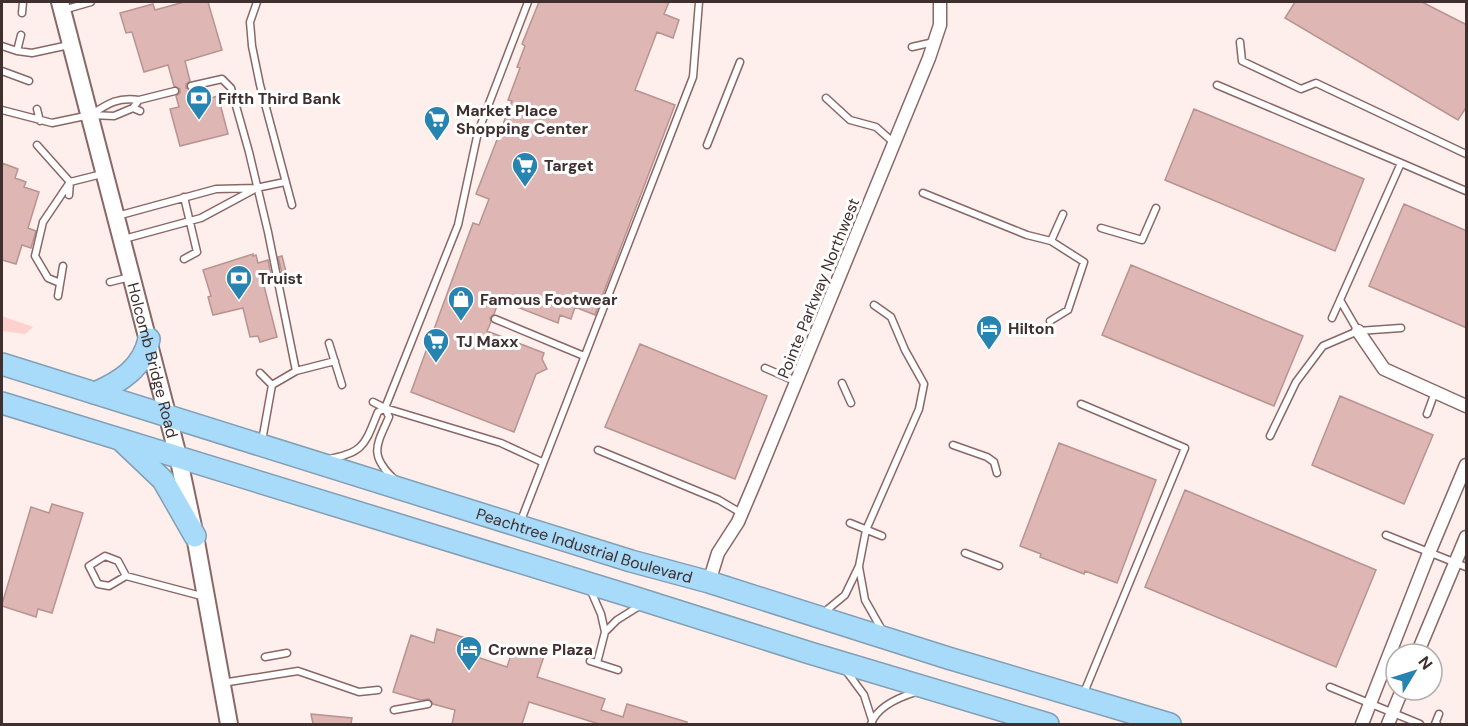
<svg xmlns="http://www.w3.org/2000/svg" width="1468" height="726" font-family="'DM Sans',sans-serif">
<style>
.green{fill:#fcd1ce}
.building{fill:#deb6b3;stroke:#b89390;stroke-width:1.5}
.lines{fill:none;stroke-linecap:round;stroke-linejoin:round}
.lane-casing{stroke:#8a6765;stroke-width:9}
.street-casing{stroke:#8a6765;stroke-width:15}
.secondary-casing{stroke:#8a6765;stroke-width:20}
.highway-casing{stroke:#839fb3;stroke-width:24}
.lane{stroke:#fff;stroke-width:6}
.street{stroke:#fff;stroke-width:12}
.secondary{stroke:#fff;stroke-width:16}
.highway{stroke:#a8dbfa;stroke-width:21}
.labels{text-anchor:middle;stroke-width:6;stroke-linejoin:round;paint-order:stroke}
.poi-label{font-size:16px;font-weight:bold;fill:#3f2f2e;stroke:#fff;text-anchor:start}
.street-label{font-size:16px;fill:#3f2f2e;stroke:#fff}
</style>
<rect width="100%" height="100%" fill="#feeeec"/>
<!-- green -->
<path class="green" d="M2 316 33 327 25 334 2 331Z"/>
<!-- building -->
<path class="building" d="M184 2H208L222 50 185 61 190 81 186 84V88L193 91 196 102 218 96 228 134 180 146 170 109 179 107 176 96 180 93V89L174 86 168 65 144 72 132 32 126 33 120 13 153 4 155 10Z
M539 2H669L664 14 679 20 673 38 657 32 635 90 675 105 595 315 575 307 571 319 560 315 558 323 499 300 494 314 490 318 491 322 487 331 544 353 542 359 547 369 536 374 514 432 411 392 473 223 479 225 489 199 476 194 512 101 508 100 520 68 517 67 525 46 522 44Z
M1295 2H1422L1467 25V106L1458 120 1285 18Z
M1194 109 1364 179 1335 251 1165 180Z
M2 163 18 169 15 178 26 182 24 187 39 192 28 228 36 231 31 248 22 245 16 264 2 260Z
M1404 204 1467 231V328L1369 286Z
M253 254V256L256 255 258 263 268 260 271 275 262 278 277 337 260 342 258 336 250 337 243 308 213 315 208 297 211 296 203 270Z
M282 256 286 272 282 273 278 257Z
M1131 265 1303 336 1274 406 1102 335Z
M640 344 767 396 735 479 605 427Z
M1340 396 1433 435 1404 504 1312 465Z
M1059 443 1156 480 1117 583 1085 571 1084 574 1040 557 1041 554 1020 546Z
M1185 490 1376 570 1336 667 1145 587Z
M52 504 83 513 52 613 38 609 36 617 2 606V604L31 507 49 513Z
M437 629 478 642 474 656 507 667 514 646 544 656 537 677 605 699 601 710 623 717 627 704 687 722V724H599L529 702 522 724H452L455 710 433 704 429 699 420 700 393 692 411 635 434 643Z
M311 714 352 718 351 724H313Z"/>
<g class="lines">
<!-- lane casing -->
<g class="lane-casing">
<path id="lane" d="M257 2 250 22 252 46 260 85 292 205
M63 10 91 2
M22 13 23 2
M1240 42 1242 61 1301 89 1316 83 1466 154
M2 46 17 51 21 35
M912 47 934 42
M17 51 32 53 69 45
M2 71 29 81
M1217 85 1401 163
M191 86 222 79 231 88 249 152 268 232 296 371
M826 98 850 120 876 127 894 143
M139 100 175 91
M37 109 40 121
M2 110 52 123 90 115 114 116 133 108
M92 114C109 103 118 97 139 100L133 108 140 111
M37 145 70 182 102 174
M707 145 740 62
M923 193 1027 235 1051 241
M69 195 70 182
M184 197 197 252 184 259
M117 216 216 189 256 188 285 182
M1101 228 1142 240 1156 208
M124 239 201 218 253 190
M110 282 130 277
M60 283 48 278 35 256 43 222 70 182
M58 296 63 266
M1340 300 1358 331
M1332 318 1401 163 1466 191
M495 319 584 356
M1050 321 1068 310 1084 262 1051 241 1063 214
M329 343 342 385
M765 368 797 382
M260 373 272 385 262 441
M842 383 851 403
M272 385 296 371 335 361
M373 402 385 408 501 443 542 462
M1081 404 1185 448 1083 695
M385 408 389 417C376 446 369 455 394 479
M1427 414 1435 392
M1270 436 1296 382 1323 346 1358 331 1401 328
M953 445 987 457 994 462 997 473
M598 450 719 500 741 513
M328 459C365 453 365 443 378 412L385 408 458 225 478 132 528 2
M520 523 693 77 699 2
M850 523 882 536
M1386 535 1466 567
M965 553 999 566
M859 567 865 600 882 630
M126 576 118 561 105 556 89 566 98 584 109 586 126 576 205 597
M591 591 601 614 605 632 597 663
M822 614 845 595 859 566 866 530 919 409 924 384 905 350 891 317 874 305
M605 632 617 620 641 605
M265 657 287 653
M590 661 618 670
M847 672 864 695 872 720
M222 683 298 671 359 692 378 690
M1330 687 1420 724
M394 710 428 704
M871 724C877 706 900 697 916 692
M1437 724H1435L1439 714"/>
</g>
<!-- street casing -->
<g class="street-casing">
<path id="street" d="M1358 331 1384 369 1466 406
M709 582 718 553 738 522 755 482 929 58 940 25V2
M1417 654 1466 537
M1362 724 1429 553 1466 465
M1388 724 1402 690"/>
</g>
<!-- secondary casing -->
<g class="secondary-casing">
<g id="secondary">
<path id="s1" d="M60 2 178 456 195 536 229 724"/>
</g>
</g>
<!-- highway casing -->
<g class="highway-casing">
<g id="highway">
<path id="s2" d="M2 364 631 561 709 582 948 658 1170 724"/>
<path d="M95 393C120 382 143 368 149 339"/>
<path d="M2 403 630 596 810 653 1048 724"/>
<path d="M123 442 163 480 195 536"/>
</g>
</g>
<!-- lane -->
<use href="#lane" class="lane"/>
<!-- street -->
<use href="#street" class="street"/>
<!-- secondary -->
<use href="#secondary" class="secondary"/>
<!-- highway -->
<use href="#highway" class="highway"/>
</g>
<!-- icons -->
<defs>
<g id="bank-pin" transform="scale(1.35)"><path d="M0 17L-7.5 6A9.5 9.5 0 1 1 7.5 6Z" fill="#2783b0" stroke="#fff"/><path d="M-6-4H6V4H-6ZM0-2.3a2.3 2.3 0 1 0 0 4.6a2.3 2.3 0 1 0 0-4.6Z" fill="#fff"/></g>
<g id="supermarket-pin" transform="scale(1.35)"><path d="M0 17L-7.5 6A9.5 9.5 0 1 1 7.5 6Z" fill="#2783b0" stroke="#fff"/><path d="M-6-5.5h2.5l.6 2H6L4.5 2H-2.5L-4.4-4H-6ZM-1.5 3.2a1.3 1.3 0 1 0 .1 0ZM3 3.2a1.3 1.3 0 1 0 .1 0Z" fill="#fff"/></g>
<g id="shop-pin" transform="scale(1.35)"><path d="M0 17L-7.5 6A9.5 9.5 0 1 1 7.5 6Z" fill="#2783b0" stroke="#fff"/><path d="M-5-2.5h2.3a2.7 3.5 0 0 1 5.4 0H5L5.5 6h-11ZM-1.5-2.5h3a1.5 2.3 0 0 0-3 0Z" fill="#fff"/></g>
<g id="hotel-pin" transform="scale(1.35)"><path d="M0 17L-7.5 6A9.5 9.5 0 1 1 7.5 6Z" fill="#2783b0" stroke="#fff"/><path d="M-6-4.5h1.5V1H6V5H4.5V3h-9V5H-6ZM-4 0a1.8 1.8 0 1 1 3.6 0ZM.5 0V-2.5h3Q6-2.5 6 0Z" fill="#fff"/></g>
</defs>
<g fill-rule="evenodd">
<use href="#bank-pin" x="199" y="98"/>
<use href="#supermarket-pin" x="437" y="119"/>
<use href="#supermarket-pin" x="525" y="165"/>
<use href="#bank-pin" x="239" y="278"/>
<use href="#shop-pin" x="461" y="299"/>
<use href="#hotel-pin" x="989" y="328"/>
<use href="#supermarket-pin" x="436" y="341"/>
<use href="#hotel-pin" x="469" y="649"/>
</g>
<g class="labels">
<!-- poi labels -->
<g class="poi-label">
<text x="218" y="104">Fifth Third Bank</text>
<text x="456" y="116">Market Place<tspan x="456" dy="18">Shopping Center</tspan></text>
<text x="544" y="171">Target</text>
<text x="258" y="284">Truist</text>
<text x="480" y="305">Famous Footwear</text>
<text x="1008" y="334">Hilton</text>
<text x="456" y="347">TJ Maxx</text>
<text x="488" y="655">Crowne Plaza</text>
</g>
<!-- street labels -->
<g class="street-label">
<text transform="translate(818 288) rotate(-68)" y="6">Pointe Parkway Northwest</text>
<text dy="6" stroke="none"><textPath href="#s1" startOffset="370">Holcomb Bridge Road</textPath></text>
<text dy="6" stroke="none"><textPath href="#s2" startOffset="610">Peachtree Industrial Boulevard</textPath></text>
</g>
</g>
<!-- border -->
<rect width="1468" height="726" fill="none" stroke="#3f2f2e" stroke-width="6"/>
<!-- north arrow -->
<g transform="translate(1414 672) rotate(52)"><circle r="28" fill="#ffffff" stroke="#b2acab" stroke-width="1.5"/>
<path d="M0-4.5L10 22L0 15L-10 22Z" fill="#2783b0"/>
<text y="-9" font-size="16" font-weight="bold" text-anchor="middle" fill="#3f2f2e">N</text>
</g>
</svg>
